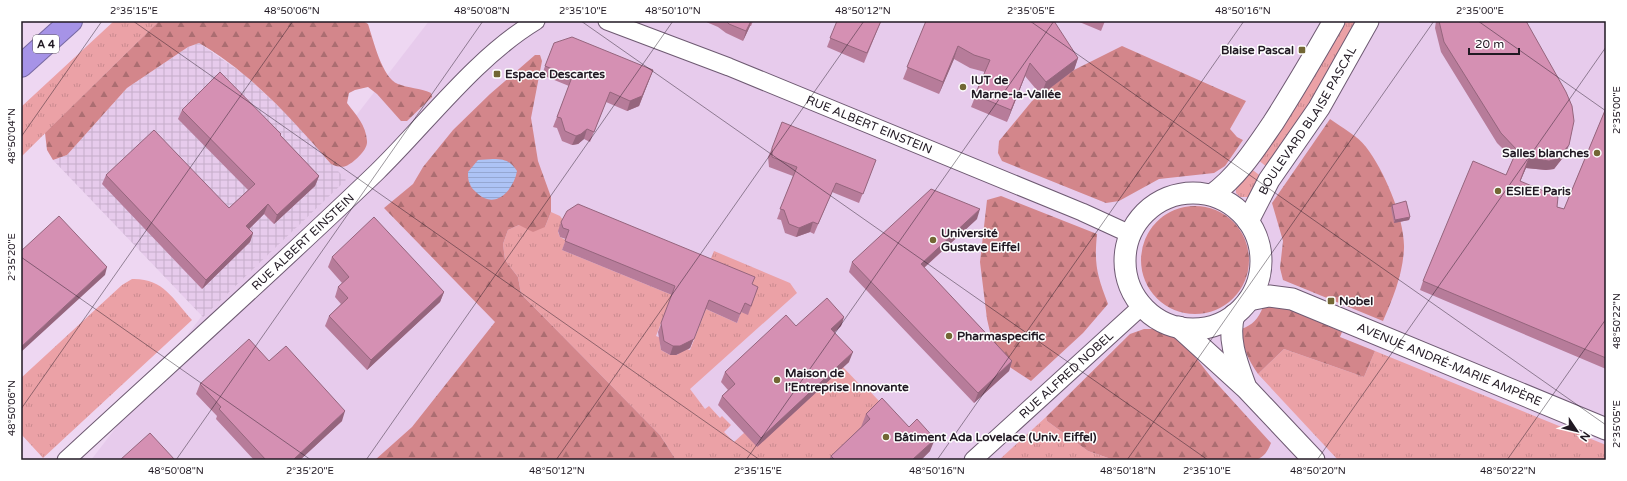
<svg xmlns="http://www.w3.org/2000/svg" width="1627" height="481" font-family="'Varela Round',sans-serif">
<style>
.built{fill:#e7cbec}
.industrial{fill:url(#industrial-grid)}
.grass{fill:url(#grass-tufts)}
.forest{fill:url(#forest-firs)}
.water{fill:url(#water-rules)}
.lines{fill:none;stroke-linecap:round;stroke-linejoin:round}
.minor-casing{stroke:#6e5a72;stroke-width:19}
.tertiary-casing{stroke:#6e5a72;stroke-width:23}
.motorway-casing{stroke:#7768a2;stroke-width:24}
.minor{stroke:#fff;stroke-width:17}
.tertiary{stroke:#fff;stroke-width:21}
.motorway{stroke:#a693e7;stroke-width:22}
.wall{fill:#b77c9a}
.shaded-wall{fill:#95657d}
.building{fill:#d590b3;stroke:#95657d}
.ticks{fill:none;stroke:#211923;stroke-width:1;stroke-opacity:0.45}
.poi-dot{fill:#726734;stroke:#fff;stroke-width:1.5}
.labels{text-anchor:middle;stroke-width:3;stroke-linejoin:round;paint-order:stroke}
.shield{fill:#fff;stroke:#645e65;stroke-width:1}
.shield-label{font-size:11px;font-weight:bold;fill:#211923}
.poi-label{font-size:12px;font-weight:bold;fill:#211923;stroke:#fff;text-anchor:start}
.street-label{font-size:12px;fill:#211923;stroke:#fff}
.neatline{fill:none;stroke:#211923;stroke-width:1.5}
.ticks-label{font-size:10px;text-anchor:middle;fill:#211923}
</style>
<defs>
<pattern id="industrial-grid" width="8" height="8" patternUnits="userSpaceOnUse"><rect width="8" height="8" fill="#e7cbec"/><path d="M0 4h8M4 0v8" fill="none" stroke="#c6aeca"/></pattern>
<pattern id="grass-tufts" width="24" height="20" patternUnits="userSpaceOnUse"><rect width="24" height="20" fill="#eba1a6"/><path d="M3 7l-1-3M5 7V3M7 7l1-3M15 17l-1-3M17 17v-4M19 17l1-3" fill="none" stroke="#c98a8f"/></pattern>
<pattern id="forest-firs" width="22" height="20" patternUnits="userSpaceOnUse"><rect width="22" height="20" fill="#d3868b"/><path d="M5 1l3.5 6h-7zM16 11l3.5 6h-7z" fill="#ab6d71"/></pattern>
<pattern id="water-rules" width="6" height="5" patternUnits="userSpaceOnUse"><rect width="6" height="5" fill="#adc3f5"/><path d="M0 2.5h6" fill="none" stroke="#95a7d2"/></pattern>
</defs>
<rect width="100%" height="100%" fill="#eed7f2"/>
<!-- built -->
<path class="built" d="M429 21H1606V460H91Z"/>
<!-- industrial -->
<path class="industrial" d="M199 43 245 75 292 119 346 180 203 317 53 160 67 155 127 88 188 47Z"/>
<!-- grass -->
<path class="grass" d="M114 21H159L21 157V107Z
M1343 21H1360L1320 90 1268 168 1257 159Z
M1250 168 1262 177 1248 197H1240L1236 193V188Z
M551 212 560 216 563 220 558 232 560 237 566 240 562 250 672 295 656 336 661 338 660 344 661 350 670 355H677L684 348 690 350 706 309 737 323 741 312 748 314 707 268 714 251 790 283 797 293 690 389 705 409 709 406 720 418 722 416 731 425 724 432 734 442 744 433 843 367 861 386 863 384 910 434 874 441 835 460H676L660 435 521 294 518 277 505 260 503 244 508 230 519 225 545 227Z
M132 279C163 278 172 298 192 320L43 458 21 434V378L122 285Z
M1284 349 1364 377 1375 351 1606 445V460H1338L1258 374Z
M1046 417 1047 421 1088 451 1114 460H999Z"/>
<!-- forest -->
<path class="forest" d="M159 21H363L368 24C373 39 382 78 398 84 408 88 420 88 431 93L432 97 407 121H401L377 94 368 87 355 90 349 93 347 103C356 115 366 125 367 141 368 150 353 163 346 166 341 168 335 166 331 164 292 119 251 73 199 43L188 47 127 88 67 155 53 160 47 150 45 133Z
M1122 46 1246 101 1230 129 1237 137 1243 140 1225 166 1214 173 1159 179 1119 201 1106 203 1002 161 998 153 999 141 1032 101 1074 70Z
M535 55H540L542 61 531 118 538 161 551 197V212L545 227 533 232 519 225 508 230 503 244 505 260 518 277 521 294 660 435 676 460H375L412 427 495 322 384 208 413 184 423 167 453 130 490 94Z
M1330 119C1341 127 1358 136 1366 147 1384 170 1405 219 1404 248 1403 274 1393 298 1383 321L1283 280 1280 268 1283 241 1272 203Z
M1001 196 1097 234C1094 265 1097 275 1108 304L1083 333 1031 381 996 358 987 319 980 262 987 200Z
M1141 260a54 54 0 1 1 108 0a54 54 0 1 1-108 0Z
M1277 304 1342 332 1340 337 1375 351 1364 377 1284 349 1258 374C1248 359 1242 347 1241 329 1253 325 1258 319 1263 307Z
M1144 329H1160L1185 344 1211 377 1271 443C1267 452 1265 456 1256 460H1114L1088 451 1047 421 1046 417 1130 334Z"/>
<!-- water -->
<path class="water" d="M493 159C505 159 510 161 517 171 514 189 496 210 478 194 475 191 471 188 470 184 468 181 468 176 468 172L478 160Z"/>
<g class="lines">
<!-- minor casing -->
<g class="minor-casing">
<g id="minor">
<path id="s1" d="M607 21 729 67 1082 212 1130 234"/>
<path id="s2" d="M66 460C170 364 275 270 377 172 428 122 475 58 536 21"/>
<path id="s3" d="M973 460 1142 306"/>
</g>
</g>
<!-- tertiary casing -->
<g class="tertiary-casing">
<g id="tertiary">
<circle cx="1193" cy="261" r="68"/>
<path d="M1212 195C1238 176 1255 149 1273 123 1294 90 1314 56 1334 21"/>
<path id="s4" d="M1248 221 1269 180 1319 108 1368 21"/>
<path id="s5" d="M1249 300 1269 296 1292 299 1606 429"/>
<path d="M1234 315C1227 338 1237 363 1245 385"/>
<path d="M1179 327 1247 389 1314 460"/>
</g>
</g>
<!-- motorway casing -->
<g class="motorway-casing">
<path id="motorway" d="M21 66 71 21"/>
</g>
<!-- minor -->
<use href="#minor" class="minor"/>
<!-- tertiary -->
<use href="#tertiary" class="tertiary"/>
<!-- motorway -->
<use href="#motorway" class="motorway"/>
</g>
<!-- wall -->
<path class="wall" d="M704 21H753L751 26H750L743 41 726 33 718 27Z
M837 21H881L864 63 827 47Z
M926 21 1078 58 1074 70 1041 95 1025 76 1007 122 971 107 985 72 970 68 954 59 939 94 903 79Z
M1077 21H1105L1101 31Z
M1436 21H1526L1565 155 1554 169 1546 170 1526 168 1520 181 1557 207 1564 209 1606 108V369L1420 290 1423 281 1506 175 1513 159 1497 143 1441 52 1435 28Z
M545 66 653 70 639 106 627 111 606 102 590 142 584 139 578 144 572 145 562 141 557 128 553 127 569 86 542 75Z
M182 110 281 134 280 135 319 176 315 186 274 224 264 214 249 229 253 233 250 242 202 289 102 184 106 175 229 208 248 190 178 119Z
M772 148 876 160 859 203 832 192 814 234 810 232 796 237 785 233 781 220 777 219 793 176 769 167 768 157Z
M1392 205 1410 217 1409 220 1394 223 1391 208Z
M977 219 924 268 1012 361 1009 371 974 403 849 272 852 262Z
M561 222 758 287 748 315 741 312 737 323 706 309 690 348 676 355H670L661 350 658 332 672 295 562 250 566 239 560 237 558 231Z
M332 257 444 292 440 302 367 370 325 326 329 316 341 304 335 297 338 287 342 283 328 267Z
M844 317 841 326 834 333 849 362 757 447 718 405 722 396 728 390 721 382 725 372 796 326Z
M269 361 342 421 300 460H254L216 419 217 416 196 394 200 384Z
M866 414 930 451 921 460H829L831 456 861 427Z"/>
<!-- shaded-wall -->
<path class="shaded-wall" d="M751 21 750 26 743 41 746 31Z
M958 46 954 59 939 94 943 82Z
M1078 58 1074 70 1041 95 1046 82Z
M1030 63 1025 76 1007 122 1011 110Z
M653 70 639 106 627 111 630 101Z
M587 129 584 139 578 144 572 145 576 136Z
M1569 145 1565 155 1554 169 1546 170 1526 168 1516 191 1529 158Z
M319 176 315 186 274 224 277 215Z
M268 204 264 214 243 235 246 226Z
M980 209 977 219 917 274 921 264Z
M1410 217 1409 220 1394 223 1395 220Z
M813 222 810 232 796 237 799 228Z
M253 233 250 242 202 289 206 280Z
M107 267 105 275 21 352V347Z
M444 292 440 302 367 370 371 360Z
M709 300 690 348 676 355H670L673 346Z
M844 317 841 326 827 339 831 329Z
M853 352 849 362 757 447 761 438Z
M1012 361 1009 371 974 403 978 393Z
M345 411 342 421 300 460H293Z
M935 439 930 451 921 460H912Z"/>
<!-- building -->
<path class="building" d="M726 21H751L746 31 729 24Z
M837 21H881L867 53 830 38Z
M926 21H1054L1078 58 1046 82 1030 63 1011 110 975 95 990 60 974 55 958 46 943 82 907 67Z
M1439 21H1526L1566 92 1572 106 1574 121 1569 145 1557 159 1549 161 1529 158 1520 181 1558 197 1557 207 1564 209 1606 108V358L1423 281 1473 161 1506 175 1517 150 1501 133 1444 42Z
M572 37 653 70 642 96 630 101 610 92 594 132 587 129 581 134 576 136 565 131 561 118 557 117 572 77 545 66 554 43Z
M220 72 281 134 280 135 319 176 277 215 268 204 246 226 253 233 206 280 106 175 154 130 229 208 255 184 182 110Z
M782 122 876 160 863 194 836 183 818 224 813 222 799 228 789 224 784 210 780 209 797 167 772 157V148Z
M931 189 980 209 921 264 1012 361 978 393 852 262Z
M1406 201 1410 217 1395 220 1392 205Z
M578 204 755 277 752 284 758 287 751 306 745 303 740 314 709 300 694 339 680 346H673L664 341 661 323 675 286 565 241 569 230 563 228 561 222 567 211Z
M59 216 107 267 21 347V251Z
M374 217 444 292 371 360 329 316 348 298 338 287 349 277 332 257Z
M827 298 844 317 831 329 853 352 761 438 722 396 735 384 725 372 786 315 796 326Z
M249 339 269 361 286 346 345 411 293 460H266L219 409 221 407 200 384Z
M882 398 909 427 917 419 935 439 912 460H835L831 456 870 419 866 414Z
M150 433 175 460H120Z"/>
<!-- ticks -->
<path class="ticks" d="M133 21 760 460M581 21 1208 460M1030 21 1606 425M1478 21 1606 111M21 137 102 21M21 257 311 460M21 409 293 21M176 460 483 21M366 460 673 21M556 460 864 21M746 460 1054 21M937 460 1244 21M1127 460 1434 21M1317 460 1606 47M1507 460 1606 319"/>
<!-- markers -->
<g class="poi-dot">
<rect x="1298" y="46" width="8" height="8" rx="2"/>
<rect x="493" y="70" width="8" height="8" rx="2"/>
<circle cx="963" cy="87" r="4"/>
<circle cx="1597" cy="153" r="4"/>
<circle cx="1498" cy="191" r="4"/>
<circle cx="933" cy="240" r="4"/>
<rect x="1327" y="297" width="8" height="8" rx="2"/>
<circle cx="949" cy="336" r="4"/>
<circle cx="777" cy="380" r="4"/>
<circle cx="886" cy="437" r="4"/>
</g>
<g class="labels">
<!-- shield labels -->
<rect class="shield" x="33" y="35" width="26" height="18" rx="3"/>
<g class="shield-label">
<text x="46" y="48">A 4</text>
</g>
<!-- poi labels -->
<g class="poi-label">
<text x="1294" y="54" text-anchor="end">Blaise Pascal</text>
<text x="505" y="78">Espace Descartes</text>
<text x="971" y="84">IUT de<tspan x="971" dy="14">Marne-la-Vallée</tspan></text>
<text x="1589" y="157" text-anchor="end">Salles blanches</text>
<text x="1506" y="195">ESIEE Paris</text>
<text x="941" y="237">Université<tspan x="941" dy="14">Gustave Eiffel</tspan></text>
<text x="1339" y="305">Nobel</text>
<text x="957" y="340">Pharmaspecific</text>
<text x="785" y="377">Maison de<tspan x="785" dy="14">l’Entreprise Innovante</tspan></text>
<text x="894" y="441">Bâtiment Ada Lovelace (Univ. Eiffel)</text>
</g>
<!-- street labels -->
<g class="street-label">
<text dy="4" stroke="none"><textPath href="#s4" startOffset="117">BOULEVARD BLAISE PASCAL</textPath></text>
<text dy="4" stroke="none"><textPath href="#s1" startOffset="282">RUE ALBERT EINSTEIN</textPath></text>
<text dy="4" stroke="none"><textPath href="#s2" startOffset="322">RUE ALBERT EINSTEIN</textPath></text>
<text dy="4" stroke="none"><textPath href="#s5" startOffset="214">AVENUE ANDRÉ-MARIE AMPÈRE</textPath></text>
<text dy="4" stroke="none"><textPath href="#s3" startOffset="126">RUE ALFRED NOBEL</textPath></text>
</g>
</g>
<!-- border -->
<rect width="1627" height="481" fill="none" stroke="#ffffff" stroke-width="44"/>
<!-- north arrow -->
<g transform="translate(1577 431) rotate(125)" stroke="#ffffff" stroke-width="3" paint-order="stroke">
<path d="M0-3L7 15L0 10L-7 15Z" fill="#211923"/>
<text y="-6" font-size="11" font-weight="bold" text-anchor="middle" fill="#211923">N</text>
</g>
<!-- scale -->
<path d="M1469 48v6h50v-6" fill="none" stroke="#211923" stroke-width="2"/>
<text x="1475" y="48" font-size="12" fill="#211923" stroke="#ffffff" stroke-width="3" paint-order="stroke">20 m</text>
<rect x="22" y="22" width="1583" height="437" class="neatline"/>
<g class="ticks-label">
<text x="134" y="14">2°35'15"E</text>
<text x="292" y="14">48°50'06"N</text>
<text x="482" y="14">48°50'08"N</text>
<text x="583" y="14">2°35'10"E</text>
<text x="673" y="14">48°50'10"N</text>
<text x="863" y="14">48°50'12"N</text>
<text x="1031" y="14">2°35'05"E</text>
<text x="1243" y="14">48°50'16"N</text>
<text x="1480" y="14">2°35'00"E</text>
<text transform="translate(1616 110) rotate(-90)" y="4">2°35'00"E</text>
<text transform="translate(11 136) rotate(-90)" y="4">48°50'04"N</text>
<text transform="translate(11 257) rotate(-90)" y="4">2°35'20"E</text>
<text transform="translate(1616 321) rotate(-90)" y="4">48°50'22"N</text>
<text transform="translate(11 408) rotate(-90)" y="4">48°50'06"N</text>
<text transform="translate(1616 424) rotate(-90)" y="4">2°35'05"E</text>
<text x="176" y="474">48°50'08"N</text>
<text x="310" y="474">2°35'20"E</text>
<text x="557" y="474">48°50'12"N</text>
<text x="758" y="474">2°35'15"E</text>
<text x="937" y="474">48°50'16"N</text>
<text x="1128" y="474">48°50'18"N</text>
<text x="1207" y="474">2°35'10"E</text>
<text x="1318" y="474">48°50'20"N</text>
<text x="1508" y="474">48°50'22"N</text>
</g>
</svg>
